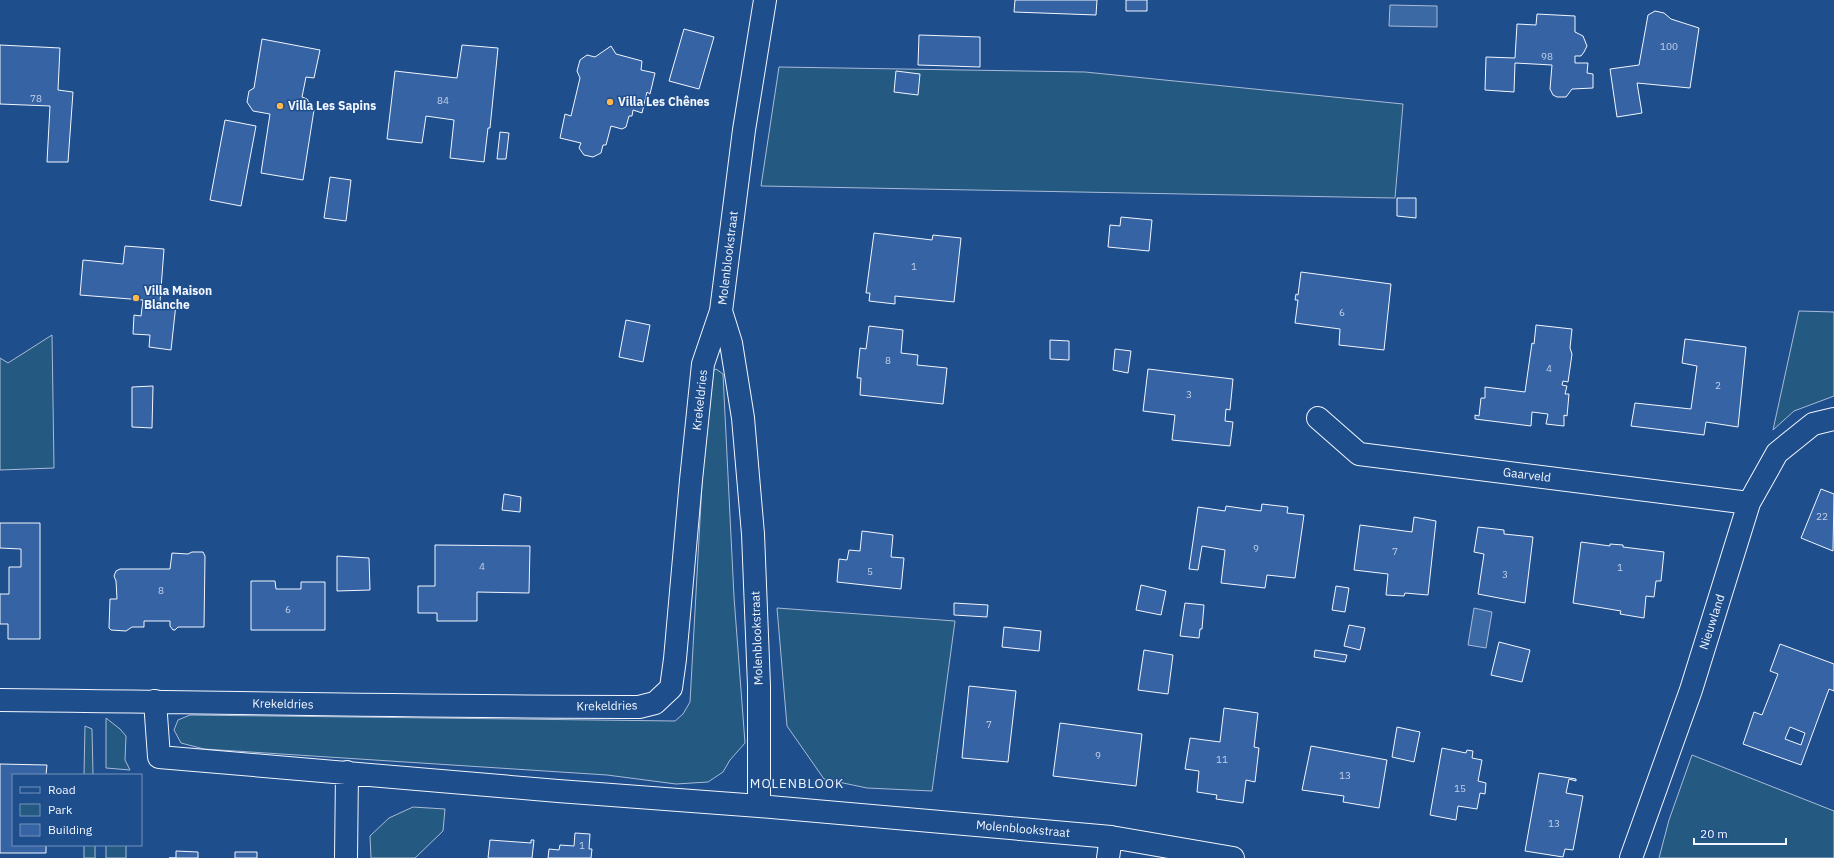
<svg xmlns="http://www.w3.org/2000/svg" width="1834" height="858" font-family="'IBM Plex Sans',sans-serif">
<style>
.green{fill:#245a82;stroke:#a8bbd7}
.water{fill:#3b69a3;stroke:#a8bbd7}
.building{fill:#3563a3;stroke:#f2f6ff;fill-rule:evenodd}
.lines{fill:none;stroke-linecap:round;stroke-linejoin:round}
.street-casing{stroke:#f2f6ff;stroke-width:24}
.street{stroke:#1f4e8c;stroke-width:22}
.poi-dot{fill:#ffb74d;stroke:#1f4e8c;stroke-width:1.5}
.labels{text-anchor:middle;stroke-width:3;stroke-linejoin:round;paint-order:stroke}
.number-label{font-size:10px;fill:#c3d1e8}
.poi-label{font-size:12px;font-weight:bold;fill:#f2f6ff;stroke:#1f4e8c;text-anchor:start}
.street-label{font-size:12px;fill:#f2f6ff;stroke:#1f4e8c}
.neighbourhood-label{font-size:13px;letter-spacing:1px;fill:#f2f6ff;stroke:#1f4e8c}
</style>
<rect width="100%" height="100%" fill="#1f4e8c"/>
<!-- green -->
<path class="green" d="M779 67 1085 72 1403 104 1395 198 761 186Z
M1799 311 1834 312V396L1794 411 1773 430Z
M52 335 54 468 0 470V358L8 363Z
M716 369 723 374 734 597 745 743 730 760 723 772 708 782 676 784 607 775 204 749 181 743 174 730 178 720 190 715 675 721 683 714 690 702 707 393 710 373Z
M777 608 955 621 932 791 867 788 824 779 787 726Z
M106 718 120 729 126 736 125 760 130 770 106 768Z
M85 726 92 729 93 775H84Z
M1692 755 1834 811V858H1659L1669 820Z
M413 807 445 809 443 831 415 858H371L370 836 389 818Z
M84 845H95V858H84Z
M106 845H126V858H106Z"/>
<!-- water -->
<path class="water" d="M1390 5 1437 6V27L1389 26Z
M1474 608 1492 612 1486 648 1468 645Z"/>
<!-- building -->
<path class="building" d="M1015 0H1097L1096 15 1014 12Z
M1126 0H1147V11H1126Z
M1655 11 1664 13 1671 19 1699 28 1690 88 1637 83 1642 113 1617 117 1610 69 1639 65 1648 15Z
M1537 14 1575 16V32L1583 36 1587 46 1584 52 1581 56H1575V63H1588L1587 73 1593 74V88L1572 89 1566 97H1557L1553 95 1550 89 1552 65 1515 63 1514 92 1485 90 1486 57 1515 58 1517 24 1536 25Z
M684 29 714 37 699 89 669 81Z
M919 35 980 37V67L918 65Z
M262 39 320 50 314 78 306 77 302 97 307 99 314 110 303 180 261 173 270 114 253 111 247 102 249 91 254 88Z
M0 45 60 48 58 90 73 92 68 162H47L50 106 0 104Z
M462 45 498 48 490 128H488L484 162 450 158 454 120 426 116 422 143 387 139 395 71 457 78Z
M611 46 616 54 642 61 641 70 655 73 650 94 647 92 642 113 633 110 632 116H629L626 127 622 129 611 126 606 145H603L601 153 593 157 584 155 579 148 581 143 560 138 565 114 571 116 580 78 577 71 580 60 587 55 595 57Z
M896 71 920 74 918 95 894 92Z
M225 120 256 126 241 206 210 200Z
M500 132 509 133 506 159H497Z
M330 177 351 180 346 221 324 218Z
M1397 198H1416V218L1397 216Z
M1121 217 1152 220 1149 251 1108 247 1110 225 1120 226Z
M874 233 932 240 933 235 961 238 954 302 895 296V304L869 301 870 293H866Z
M125 246 164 249 160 302 176 304 171 350 149 347 150 335 133 334 134 315 141 316 143 300 80 295 83 260 123 264Z
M1301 272 1391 284 1384 350 1339 345 1340 329 1295 323 1298 300H1295L1296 294 1298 295Z
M626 320 650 325 643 362 619 357Z
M1536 325 1572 329 1570 348 1572 354 1568 382 1563 381 1562 385 1567 386 1565 394H1569L1567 416 1564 415V426L1546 424 1548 414 1532 412 1531 426 1475 419V415L1479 416 1481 398H1485V387L1525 392 1532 343 1534 344Z
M869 326 903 330 901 353 918 355 917 365 947 368 943 404 860 395 861 378H857L860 348 866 349Z
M1685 339 1746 347 1738 427 1706 422 1704 435 1631 426 1635 403 1691 409 1697 366 1682 363Z
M1050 340 1069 341V360L1050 359Z
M1115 349 1131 351 1128 373 1113 370Z
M1148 369 1233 379 1230 410 1226 409 1225 421 1233 422 1230 446 1172 440 1175 415 1143 411Z
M153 386 152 428 132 427V387Z
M1821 489 1834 494 1833 551 1801 538Z
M504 494 521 497 520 512 502 510Z
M1262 504 1288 507 1287 513 1304 515 1295 578 1267 575 1265 588 1221 583 1225 550 1202 546 1198 570 1189 569 1198 507 1225 511 1226 506 1261 511Z
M1414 517 1436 521 1428 595 1405 593 1404 596 1386 595 1388 574 1354 570 1360 525 1412 532Z
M0 523H40V639H8V624H0V594H9V567H21V549L0 548Z
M1478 527 1504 530V534L1533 537 1525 603 1478 594 1484 554 1474 552Z
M862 531 893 535 891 557 904 558 901 589 837 582 839 559 847 560 849 550 860 551Z
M1581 542 1610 546V544L1623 545V547L1664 552 1661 581H1656L1654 597 1646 596 1644 618 1620 614 1621 611 1573 603Z
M435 545 530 546 529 593 477 592V621H437V613H418V586H435Z
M192 552H203L205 556 204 627H178L175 630H173L170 626V621H144V627H132L126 631 111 630 109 628 110 599H117L116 581 114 576 116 571 120 569H170L172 553 188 554Z
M337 556 369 558 370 590 337 591Z
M251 581H275L276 589H301V582H325V630H251Z
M1141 585 1166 591 1161 615 1136 610Z
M1336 586 1349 588 1345 612 1332 610Z
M954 603 988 605 987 617 954 615Z
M1185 603 1204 605 1202 629H1200L1199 638 1180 636Z
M1349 625 1365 628 1360 650 1344 646Z
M1004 627 1041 631 1039 651 1002 647Z
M1499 642 1530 650 1522 682 1491 675Z
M1780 644 1834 664V691L1829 689 1801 765 1743 744 1754 712 1762 715 1778 674 1770 671ZM1790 727 1805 733 1801 745 1785 739Z
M1144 650 1173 655 1168 694 1138 690Z
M1315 650 1347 655 1345 662 1314 657Z
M969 686 1016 691 1008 762 962 758Z
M1224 708 1258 713 1254 747 1259 748 1255 782 1246 780 1243 803 1216 799 1217 795 1197 792 1199 771 1185 769 1190 738 1220 742Z
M1060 723 1142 734 1136 786 1053 776Z
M1397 727 1420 732 1414 762 1392 757Z
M1311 746 1387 760 1379 808 1343 802 1344 796 1302 790Z
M1442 748 1466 753 1467 750 1473 751 1472 758 1482 760 1478 781 1486 783 1485 794 1480 793 1477 809 1458 806 1456 820 1430 815Z
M0 764 47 765 46 775H13V845H46V853H0Z
M1539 773 1576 779V781L1569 779 1566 793 1583 796 1573 850 1565 849 1563 857 1525 851Z
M575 833 590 834 589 849H592L591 858H548L549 849 559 850 560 845 574 846Z
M490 840 531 843V840H534L532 858H488Z
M176 851 198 852V858H169H176Z
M235 852H257V858H235Z"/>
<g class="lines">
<!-- street casing -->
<g class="street-casing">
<path id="street" d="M765 0 744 130 721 311 731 343 743 418 753 534 759 686V806L1111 837 1233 858
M1318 418 1359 454 1749 503
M0 700C213 702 426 707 639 707L655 703 671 688 675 659 691 480 703 364 721 311
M155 701 159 757 558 791 759 806
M346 858 347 772
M1108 858 1111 837
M1631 858 1691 690 1749 503 1777 453 1813 424 1834 419"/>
</g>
<!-- street -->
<use href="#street" class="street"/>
</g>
<!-- markers -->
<g class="poi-dot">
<circle cx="610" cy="102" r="4"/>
<circle cx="280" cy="106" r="4"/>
<circle cx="136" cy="298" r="4"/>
</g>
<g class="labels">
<!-- number labels -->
<g class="number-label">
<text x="1669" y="50">100</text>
<text x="1547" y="60">98</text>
<text x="36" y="102">78</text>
<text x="443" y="104">84</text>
<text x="914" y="270">1</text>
<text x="1342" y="316">6</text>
<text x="888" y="364">8</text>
<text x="1549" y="372">4</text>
<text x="1718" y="389">2</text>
<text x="1189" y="398">3</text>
<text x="1822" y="520">22</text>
<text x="1256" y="552">9</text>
<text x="1395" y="555">7</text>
<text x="482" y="570">4</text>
<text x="1620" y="571">1</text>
<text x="870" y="575">5</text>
<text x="1505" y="578">3</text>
<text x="161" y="594">8</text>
<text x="288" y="613">6</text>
<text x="989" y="728">7</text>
<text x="1098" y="759">9</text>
<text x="1222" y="763">11</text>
<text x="1345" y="779">13</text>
<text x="1460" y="792">15</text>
<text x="1554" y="827">13</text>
<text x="582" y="849">1</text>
</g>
<!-- poi labels -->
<g class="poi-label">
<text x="618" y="106">Villa Les Chênes</text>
<text x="288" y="110">Villa Les Sapins</text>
<text x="144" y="295">Villa Maison<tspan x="144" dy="14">Blanche</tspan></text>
</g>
<!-- street labels -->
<g class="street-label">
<text transform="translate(728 258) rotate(-83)" y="4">Molenblookstraat</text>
<text transform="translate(700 400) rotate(-84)" y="4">Krekeldries</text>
<text transform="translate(1527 475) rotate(7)" y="4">Gaarveld</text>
<text transform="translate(1712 622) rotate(-72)" y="4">Nieuwland</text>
<text transform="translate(757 638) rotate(-92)" y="4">Molenblookstraat</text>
<text transform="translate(283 704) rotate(1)" y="4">Krekeldries</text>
<text transform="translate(607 706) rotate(-1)" y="4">Krekeldries</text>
<text transform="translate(1023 829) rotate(5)" y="4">Molenblookstraat</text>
</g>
<!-- neighbourhood labels -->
<g class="neighbourhood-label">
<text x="797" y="788">MOLENBLOOK</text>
</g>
</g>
<!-- legend -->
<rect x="12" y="774" width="130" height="72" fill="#1f4e8c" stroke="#7391ba"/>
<rect x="20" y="787" width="20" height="6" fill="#1f4e8c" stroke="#7391ba"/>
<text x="48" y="794" font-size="12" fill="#f2f6ff">Road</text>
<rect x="20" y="804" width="20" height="12" fill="#245a82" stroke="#7391ba"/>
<text x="48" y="814" font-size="12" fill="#f2f6ff">Park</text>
<rect x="20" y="824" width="20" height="12" fill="#3563a3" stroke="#7391ba"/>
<text x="48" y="834" font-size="12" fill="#f2f6ff">Building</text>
<!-- scale -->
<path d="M1694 838v6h92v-6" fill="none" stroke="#f2f6ff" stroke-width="2"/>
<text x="1700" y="838" font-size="12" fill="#f2f6ff" stroke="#1f4e8c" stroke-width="3" paint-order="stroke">20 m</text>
</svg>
